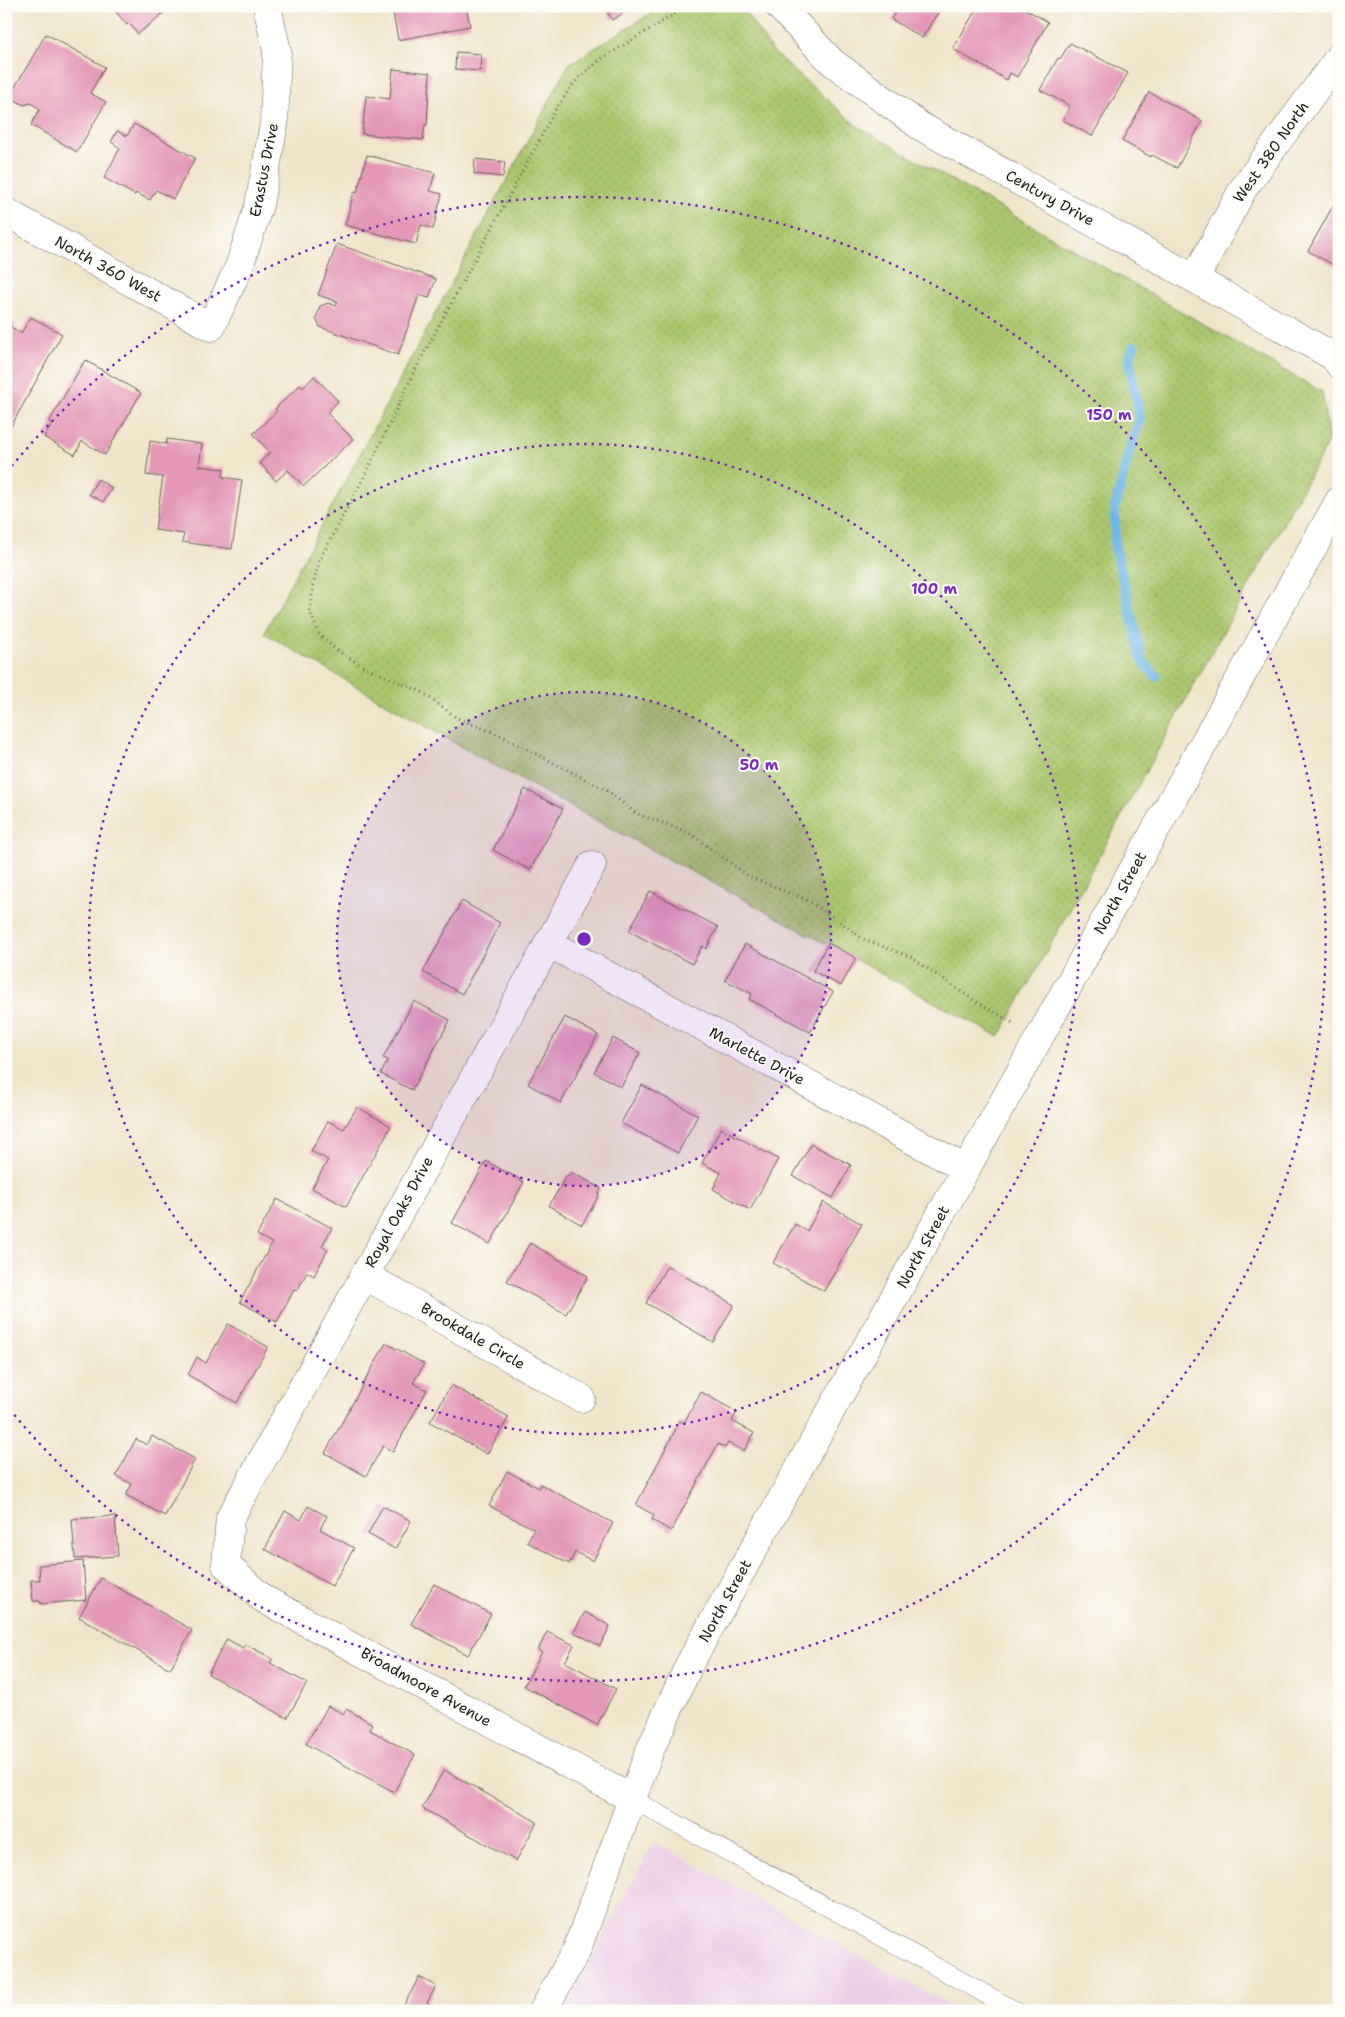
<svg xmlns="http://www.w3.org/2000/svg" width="1345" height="2017" font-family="'Shantell Sans',sans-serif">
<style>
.built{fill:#edd0e8}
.park{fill:url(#park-dots);stroke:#637144}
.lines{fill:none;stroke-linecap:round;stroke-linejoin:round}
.stream{stroke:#6cb6e5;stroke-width:10}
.building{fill:#e497b7}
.lane-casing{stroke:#666259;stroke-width:19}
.street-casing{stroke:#666259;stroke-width:29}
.path{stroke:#666259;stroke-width:3;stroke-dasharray:1 4;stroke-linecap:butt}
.lane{stroke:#fff;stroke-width:18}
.street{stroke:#fff;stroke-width:28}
.ring{fill:none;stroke:#7b2cbf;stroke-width:2.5;stroke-dasharray:2.5 5}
.labels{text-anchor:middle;stroke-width:4;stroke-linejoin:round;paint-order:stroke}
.street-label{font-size:15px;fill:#1c1c1c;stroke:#fdfcf7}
.centre{fill:#7b2cbf;stroke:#fdfcf7;stroke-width:2.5}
.ring-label{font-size:15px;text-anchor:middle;font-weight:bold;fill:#7b2cbf;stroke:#fdfcf7;stroke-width:4;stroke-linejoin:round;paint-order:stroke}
</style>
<defs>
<pattern id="park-dots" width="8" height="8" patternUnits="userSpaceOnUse" patternTransform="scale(1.25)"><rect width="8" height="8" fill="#aac66d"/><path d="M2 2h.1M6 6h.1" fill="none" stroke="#92aa5e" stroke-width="1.8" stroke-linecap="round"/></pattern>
</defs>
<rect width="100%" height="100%" fill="#fdfcf7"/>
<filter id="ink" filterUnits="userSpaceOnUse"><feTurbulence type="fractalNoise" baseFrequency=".02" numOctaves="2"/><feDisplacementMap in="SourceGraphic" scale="10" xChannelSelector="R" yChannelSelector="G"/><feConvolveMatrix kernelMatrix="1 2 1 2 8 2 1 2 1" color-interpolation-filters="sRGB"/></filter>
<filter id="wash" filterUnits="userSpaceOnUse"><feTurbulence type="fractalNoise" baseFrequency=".0096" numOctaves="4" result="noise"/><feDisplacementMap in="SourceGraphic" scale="20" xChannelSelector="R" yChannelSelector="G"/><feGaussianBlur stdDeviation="1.12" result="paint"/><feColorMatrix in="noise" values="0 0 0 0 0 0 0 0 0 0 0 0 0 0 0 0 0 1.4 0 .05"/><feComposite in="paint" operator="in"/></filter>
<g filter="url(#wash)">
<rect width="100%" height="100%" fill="#efe5ca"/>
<!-- built -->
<path class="built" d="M654 1842 960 2011H563Z"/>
<!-- park -->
<path class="park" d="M663 6H741L772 51 857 126 1322 392 1329 441 999 1037 479 757 264 633 569 64Z"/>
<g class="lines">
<!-- stream -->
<path class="stream" d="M1134 346 1129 359 1140 419 1128 455 1115 508V547L1142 660 1156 676"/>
</g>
<g id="blocks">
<!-- building -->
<path class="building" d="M111 6H172L138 34 129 23 127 25Z
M466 6 470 26 398 40 392 7Z
M604 6H635L612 20Z
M899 6H942L922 38 891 19Z
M978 6H1020L1048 22 1017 77 1010 73 1007 80 953 49Z
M46 34 105 67 90 93 106 102 77 152 31 125 40 109 31 103 24 105 13 99 12 92Z
M1070 43 1128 73 1092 136 1063 120 1070 106 1040 90 1058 58 1060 59Z
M456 52 481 54 480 71 455 69Z
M393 69 430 73 427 125H425L423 140 362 134 366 96 390 99Z
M1149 92 1202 121 1177 168 1152 155 1151 157 1122 141Z
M134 124 195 158 173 199 156 190 150 200 136 193 135 195 104 178 120 148 111 142 117 131 127 136Z
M367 155 435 173 430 191 442 194 433 229 421 225 416 244 345 225 354 192 357 193Z
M475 159 505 162 503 177 474 174Z
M1339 195V268L1308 251Z
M337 244 436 279 429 298 419 295 398 355 320 327 316 319 320 306 328 303 336 306 338 302 318 295Z
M31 317 62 334 9 430 6 428V320L11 322V327L21 333Z
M85 360 141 393 105 455 82 441 75 455 44 437 52 423 49 422Z
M314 376 338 401 327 413 353 439 304 486 288 470 276 481 260 463 270 452 253 434 277 411 275 409 300 385 303 388Z
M167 439 202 444 199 466 224 469 223 477 242 480 232 549 182 542 184 534 155 530 163 477 146 475 150 441 166 444Z
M98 479 112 488 103 502 89 494Z
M525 789 563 809 530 870 493 850Z
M650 891 718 927 706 949 702 946 692 964 629 931Z
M462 901 500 923 462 994 423 972Z
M828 943 856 958 841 986 813 971Z
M745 944 833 992 810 1032 749 999 752 994 725 980Z
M414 1001 450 1020 412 1090 381 1074 388 1060 383 1058Z
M565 1017 598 1035 561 1103 528 1084Z
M613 1038 640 1053 621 1087 594 1072Z
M642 1085 698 1115 678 1153 621 1123Z
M357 1107 391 1126 346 1207 312 1188 328 1160 311 1151 328 1121 344 1129Z
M721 1128 778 1159 750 1210 713 1189 721 1173 702 1163Z
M811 1144 851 1165 833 1198 793 1176Z
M486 1161 524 1182 490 1244 452 1223Z
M571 1172 601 1188 598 1194 599 1195 582 1225 549 1206 567 1175 569 1176Z
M277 1199 332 1228 322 1246 328 1249 314 1276 307 1272 297 1291 294 1290 277 1322 240 1302 272 1243 257 1235Z
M823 1202 862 1224 824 1291 773 1263 795 1224 807 1231Z
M530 1243 588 1276 566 1314 507 1281Z
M667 1266 734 1305 713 1342 646 1303Z
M228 1324 268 1347 237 1403 188 1375 197 1357 206 1363Z
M386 1343 424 1364 413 1383 427 1390 393 1452 383 1446 366 1476 325 1453Z
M451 1385 509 1417 487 1454 430 1422Z
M701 1392 737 1412 732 1421 754 1433 744 1451 728 1443 725 1448 718 1444 671 1531 652 1520 654 1515 636 1505 680 1421 684 1423Z
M152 1436 195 1459 165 1516 126 1495 132 1484 116 1476 136 1439 147 1445Z
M507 1471 539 1488 540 1484 613 1523 593 1561 575 1552 569 1564 527 1542 534 1529 489 1506Z
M308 1506 327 1516 320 1529 354 1548 332 1586 265 1549 285 1511 301 1520Z
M383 1506 411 1521 395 1549 368 1534Z
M115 1516 118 1556 75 1559 72 1519Z
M83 1561 86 1600 41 1604 40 1601H33L31 1580H40L39 1565Z
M101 1578 192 1630 170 1669 79 1617Z
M434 1584 491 1614 468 1655 411 1624Z
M585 1612 610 1626 600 1646 574 1632Z
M547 1632 574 1645 565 1662 616 1689 597 1725 524 1686 542 1652 538 1650Z
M227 1639 243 1648 245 1644 273 1659 270 1663 307 1683 287 1718 208 1674Z
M328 1706 344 1714 346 1709 373 1724 370 1730 415 1755 394 1792 306 1744Z
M444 1770 537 1822 516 1861 422 1808Z
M419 1977 436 1986 427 2003 438 2009 437 2011H401Z"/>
</g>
</g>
<g filter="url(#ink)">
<use href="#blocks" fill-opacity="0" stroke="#666259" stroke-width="1"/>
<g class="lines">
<!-- lane casing -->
<g class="lane-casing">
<path id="lane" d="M632 1799 1016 2011"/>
</g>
<!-- street casing -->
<g class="street-casing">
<path id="street" d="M779 6 832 62 920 126 1333 356 1339 364
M6 212 211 327 239 267 259 205 274 124 277 51 267 6
M1195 278 1243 189 1339 57
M592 865 230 1518 226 1565 262 1598 632 1799
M548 943 966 1169
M364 1275 581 1398
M543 2011 577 1949 650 1750 690 1663 1339 501"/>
</g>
<!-- path -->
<path class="path" d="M688 6 604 57 577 79 556 109 414 372 366 473 319 561 313 586 310 612 319 634 335 649 362 666 422 692 457 718 500 735 608 791 635 813 688 832 750 877 805 899 832 916 863 939 911 957 972 999 1013 1023"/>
<!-- lane -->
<use href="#lane" class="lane"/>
<!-- street -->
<use href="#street" class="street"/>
</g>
</g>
<!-- distance rings -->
<circle cx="584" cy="939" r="247" fill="#7b2cbf" fill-opacity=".12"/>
<g class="ring">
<circle cx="584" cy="939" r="247"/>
<circle cx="584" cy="939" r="495"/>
<path d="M7 472A742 742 0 1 1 7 1406"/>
</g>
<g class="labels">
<!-- street labels -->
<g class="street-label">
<text transform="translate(1271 152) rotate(-55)" y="5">West 380 North</text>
<text transform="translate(264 170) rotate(-79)" y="5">Erastus Drive</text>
<text transform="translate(1050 198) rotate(29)" y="5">Century Drive</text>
<text transform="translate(108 269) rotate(29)" y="5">North 360 West</text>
<text transform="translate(1120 893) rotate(-61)" y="5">North Street</text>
<text transform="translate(757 1056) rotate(28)" y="5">Marlette Drive</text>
<text transform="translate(399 1212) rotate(-61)" y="5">Royal Oaks Drive</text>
<text transform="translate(923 1247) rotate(-61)" y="5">North Street</text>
<text transform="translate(473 1336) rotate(30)" y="5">Brookdale Circle</text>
<text transform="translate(725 1601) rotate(-61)" y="5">North Street</text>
<text transform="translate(426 1687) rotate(29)" y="5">Broadmoore Avenue</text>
</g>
</g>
<circle cx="584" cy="939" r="8" class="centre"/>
<g class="ring-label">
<text x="1109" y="420">150 m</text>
<text x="934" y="594">100 m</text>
<text x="759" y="770">50 m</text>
</g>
<!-- margin -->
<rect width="1345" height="2017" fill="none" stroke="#fdfcf7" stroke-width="25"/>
</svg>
